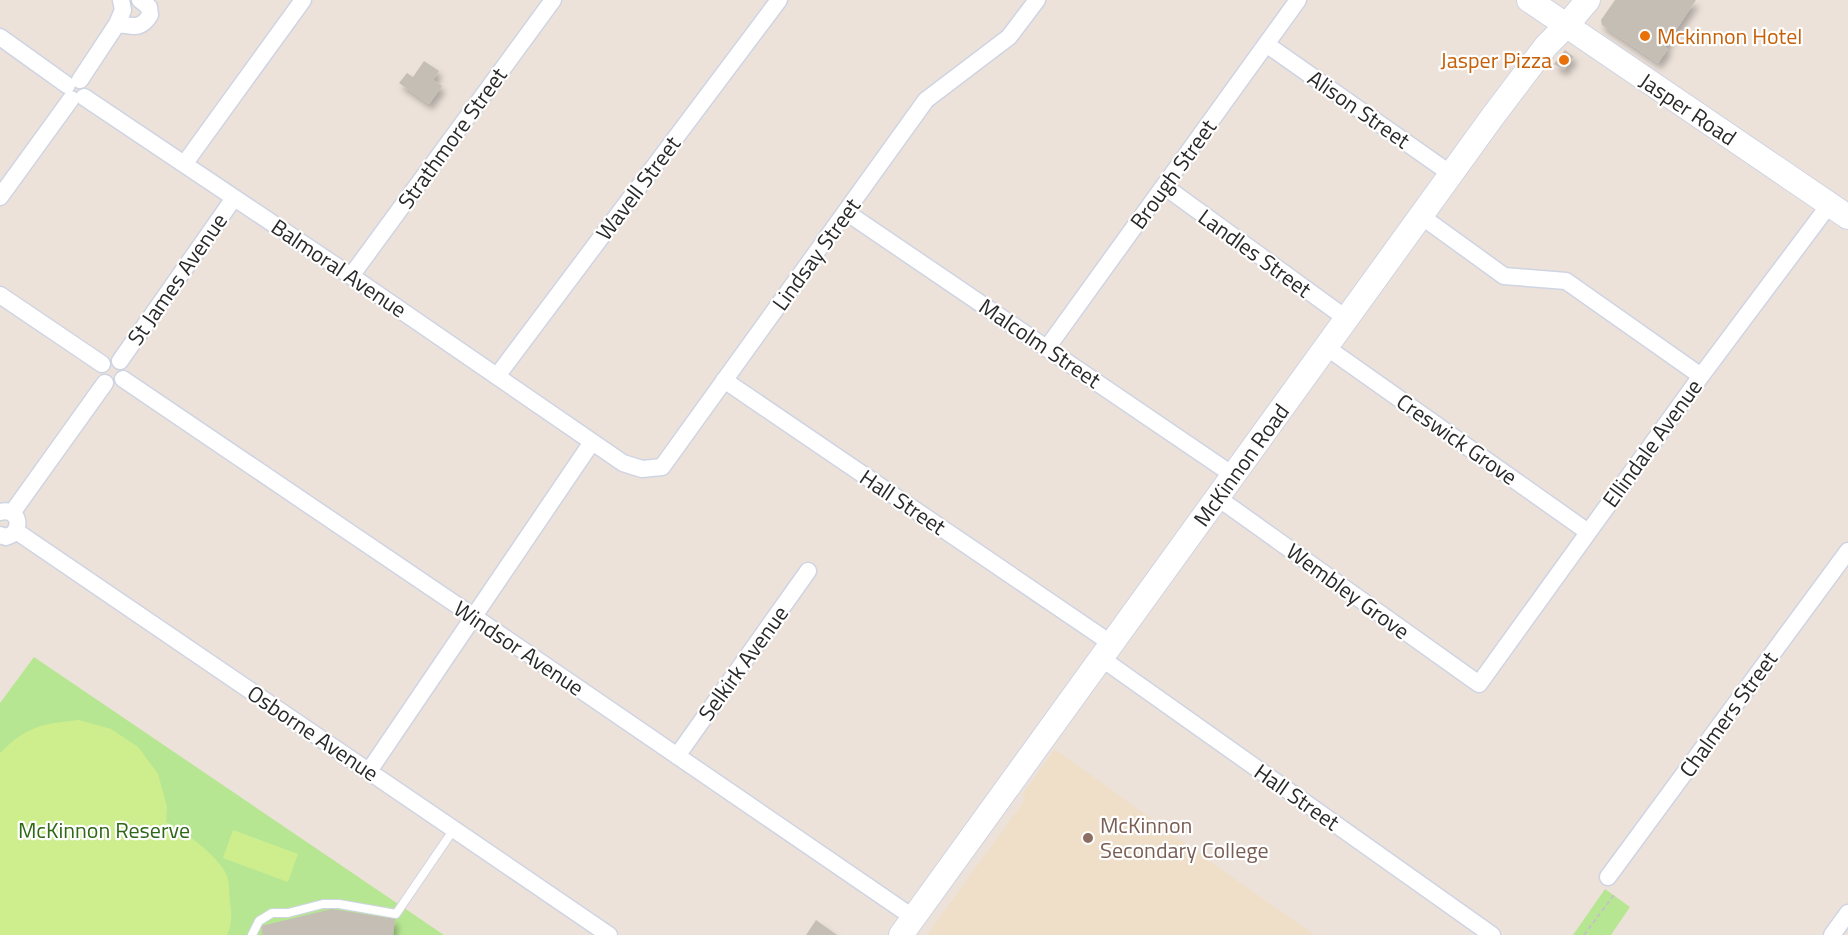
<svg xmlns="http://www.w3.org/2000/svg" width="1848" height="935" font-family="'Titillium Web',sans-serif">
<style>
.education{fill:#efdfc8}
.green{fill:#b7e693}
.pitch{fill:#ceee8e}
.building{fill:#c4beb5;filter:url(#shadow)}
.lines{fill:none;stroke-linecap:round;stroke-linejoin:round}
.lane-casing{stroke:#cfd4e3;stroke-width:10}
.street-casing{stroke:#cfd4e3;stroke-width:19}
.secondary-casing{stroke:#cfd4e3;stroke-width:26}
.path{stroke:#c3c3c3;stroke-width:2;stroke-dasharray:4.5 3;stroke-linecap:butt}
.lane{stroke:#fff;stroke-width:8}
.street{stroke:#fff;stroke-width:16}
.secondary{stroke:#fff;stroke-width:24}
.food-dot{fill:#e8710a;stroke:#fff;stroke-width:2}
.education-dot{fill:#8d6e63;stroke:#fff;stroke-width:2}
.labels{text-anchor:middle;stroke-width:4.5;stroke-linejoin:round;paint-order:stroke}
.food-label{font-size:22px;fill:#c56008;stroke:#fff;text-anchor:start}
.street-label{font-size:22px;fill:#292929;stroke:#fff}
.education-label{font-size:22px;fill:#785e54;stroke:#fff;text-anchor:start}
.park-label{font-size:22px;fill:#2f6816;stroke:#fff}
</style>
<defs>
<filter id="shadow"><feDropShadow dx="3.5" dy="6" stdDeviation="3" flood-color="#0004"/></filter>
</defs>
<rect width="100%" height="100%" fill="#ece2da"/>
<!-- education -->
<path class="education" d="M1055 749 1235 879 1315 935H927L1026 798 1022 795Z"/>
<!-- green -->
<path class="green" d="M34 657 444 935H0V703Z
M1605 889 1630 907 1611 935H1573Z"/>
<!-- pitch -->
<path class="pitch" d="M79 720 111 729 138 747 158 774 167 807 166 822C183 830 219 857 226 874 230 882 229 894 230 903 232 915 232 924 227 935H0V753C27 726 42 724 79 720Z
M233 830 298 854 288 882 223 858Z"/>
<!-- building -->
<path class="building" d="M1615 0H1696L1665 46 1668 49 1658 63 1602 25 1601 20Z
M1565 50 1574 57 1564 70 1554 64Z
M424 61 439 71 433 80 442 86 429 104 399 83 407 73 413 77Z
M332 909 395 919 393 935H263L261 926Z
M816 920 837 935H806Z"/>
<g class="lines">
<!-- lane casing -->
<g class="lane-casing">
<path id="lane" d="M252 935 259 921 272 913H288L323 904H339L396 914 454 829"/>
</g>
<!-- street casing -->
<g class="street-casing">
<path id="street" d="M117 24C133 26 141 30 150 15L149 7 140 0
M0 37 67 85
M1266 44 1451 174
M80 80 117 24 123 10 121 0
M84 97 351 276 623 463 642 469 662 467 926 100 1009 37 1037 0
M185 163 303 0
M1164 186 1347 319
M0 197 71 99
M846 212 1233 475
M1421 216 1504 276 1566 281 1701 376
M351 276 553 0
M0 295 102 364
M1326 347 1588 532
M1047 348 1298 0
M120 361 234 198
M497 376 779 0
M123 379 473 616 914 918
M724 380 1112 644
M1218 498 1479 684 1701 376 1829 205
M0 512C15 508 23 522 13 534L6 537 0 535
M12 513 105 383
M16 531 609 935
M1101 658 1492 935
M677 756 808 571
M369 771 592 442
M1608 877 1848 551
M1832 935 1848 913"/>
</g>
<!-- secondary casing -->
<g class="secondary-casing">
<path id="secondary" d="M1529 0 1848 217
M901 935 1493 116 1546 46 1566 26 1588 0"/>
</g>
<!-- path -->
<path class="path" d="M1584 935 1614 895"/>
<!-- lane -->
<use href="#lane" class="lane"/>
<!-- street -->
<use href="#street" class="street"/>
<!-- secondary -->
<use href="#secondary" class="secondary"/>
</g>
<!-- markers -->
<g class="food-dot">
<circle cx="1645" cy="36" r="6"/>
<circle cx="1564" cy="60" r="6"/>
</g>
<circle class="education-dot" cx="1088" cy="838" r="6"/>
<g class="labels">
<!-- food labels -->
<g class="food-label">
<text x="1657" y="44">Mckinnon Hotel</text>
<text x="1552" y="68" text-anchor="end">Jasper Pizza</text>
</g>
<!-- street labels -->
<g class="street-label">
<text transform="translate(1359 109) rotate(35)" y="8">Alison Street</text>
<text transform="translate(1688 109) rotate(34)" y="8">Jasper Road</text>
<text transform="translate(452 138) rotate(-54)" y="8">Strathmore Street</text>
<text transform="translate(1173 174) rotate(-54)" y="8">Brough Street</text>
<text transform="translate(638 188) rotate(-53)" y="8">Wavell Street</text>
<text transform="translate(1255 253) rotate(36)" y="8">Landles Street</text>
<text transform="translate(816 254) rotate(-54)" y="8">Lindsay Street</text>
<text transform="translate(339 268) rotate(34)" y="8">Balmoral Avenue</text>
<text transform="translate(177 279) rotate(-55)" y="8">St James Avenue</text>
<text transform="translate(1040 343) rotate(34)" y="8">Malcolm Street</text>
<text transform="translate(1457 439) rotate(35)" y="8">Creswick Grove</text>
<text transform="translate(1652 443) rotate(-54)" y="8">Ellindale Avenue</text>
<text transform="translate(1241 465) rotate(-54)" y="8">McKinnon Road</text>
<text transform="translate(903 502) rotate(34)" y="8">Hall Street</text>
<text transform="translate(1348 591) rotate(36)" y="8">Wembley Grove</text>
<text transform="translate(519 648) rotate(34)" y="8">Windsor Avenue</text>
<text transform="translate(743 663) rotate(-54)" y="8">Selkirk Avenue</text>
<text transform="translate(1728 714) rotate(-54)" y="8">Chalmers Street</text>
<text transform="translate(313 733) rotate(34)" y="8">Osborne Avenue</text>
<text transform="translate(1297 797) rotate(35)" y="8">Hall Street</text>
</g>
<!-- education labels -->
<g class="education-label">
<text x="1100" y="833">McKinnon<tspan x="1100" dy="25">Secondary College</tspan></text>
</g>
<!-- park labels -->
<g class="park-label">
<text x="104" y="838">McKinnon Reserve</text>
</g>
</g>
</svg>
